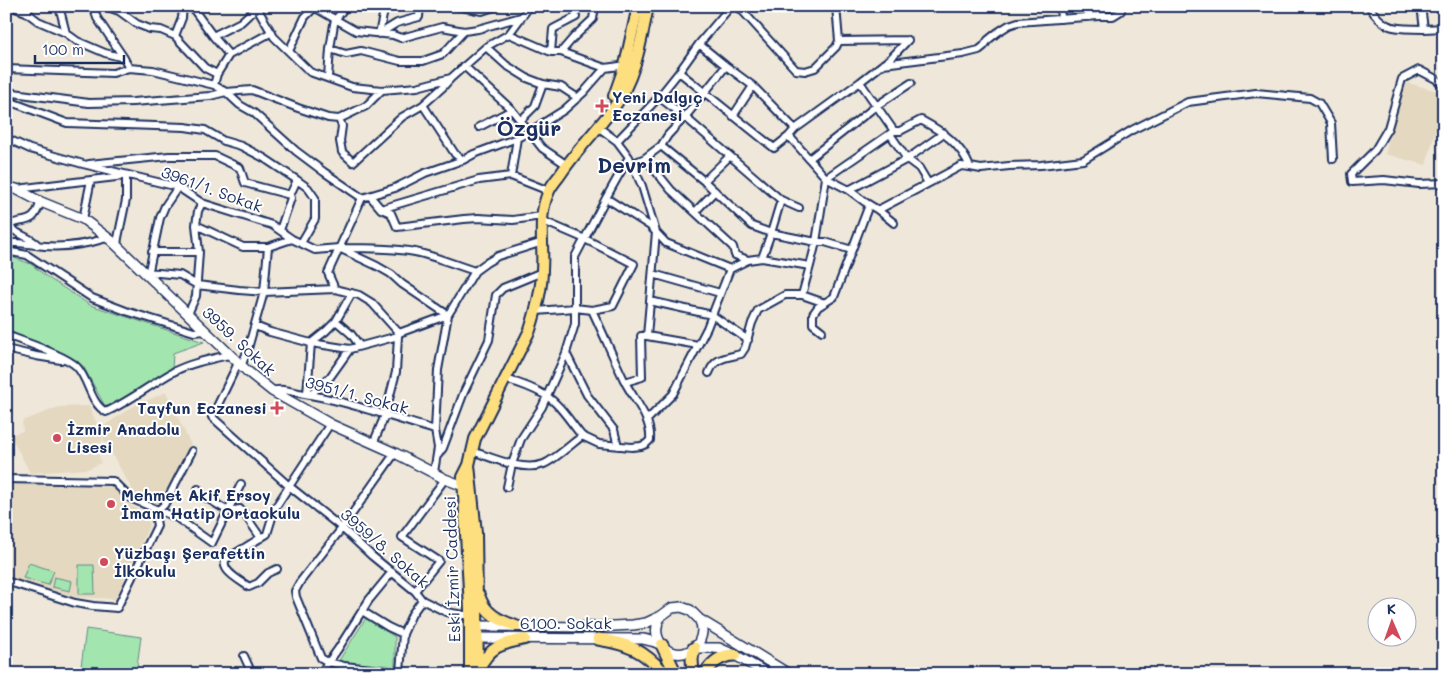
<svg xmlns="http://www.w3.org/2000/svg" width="1450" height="680" font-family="Mali,sans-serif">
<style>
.built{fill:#e4d8c0}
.green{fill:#a3e5af;stroke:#5f8a86}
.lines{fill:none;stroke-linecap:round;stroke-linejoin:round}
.street-casing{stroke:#1b2f5e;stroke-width:10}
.secondary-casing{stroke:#1b2f5e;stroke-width:12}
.primary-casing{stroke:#1b2f5e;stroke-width:14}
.highway-casing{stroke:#1b2f5e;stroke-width:15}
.street{stroke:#fff;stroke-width:6}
.secondary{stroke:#fff;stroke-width:9}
.primary{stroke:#fedf80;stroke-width:10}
.highway{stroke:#fedf80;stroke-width:11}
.poi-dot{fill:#d1495b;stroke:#fff;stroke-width:2}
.labels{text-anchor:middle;stroke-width:4;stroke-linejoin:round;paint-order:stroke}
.poi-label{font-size:16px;font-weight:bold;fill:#1b2f5e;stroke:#fff;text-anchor:start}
.street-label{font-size:16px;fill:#1b2f5e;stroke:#fff}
.district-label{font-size:21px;font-weight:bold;fill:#1b2f5e;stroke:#fff}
</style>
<rect width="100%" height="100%" fill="#efe8da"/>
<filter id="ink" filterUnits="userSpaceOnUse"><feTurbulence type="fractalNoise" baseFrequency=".02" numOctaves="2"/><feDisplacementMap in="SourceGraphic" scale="10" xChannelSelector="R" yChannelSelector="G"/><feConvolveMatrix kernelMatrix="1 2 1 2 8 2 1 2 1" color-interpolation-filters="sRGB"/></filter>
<g filter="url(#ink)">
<!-- built -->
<path class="built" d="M1405 82 1444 93V101L1426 165 1385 154Z
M166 392 191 445 162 504 156 506 136 496 101 435 103 441 96 445 101 463 88 469 30 473 10 435 23 431 22 421 59 407 89 406 99 429 132 407Z
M10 484 115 487 127 504 149 515 148 521 150 524 115 599 76 597 6 577V521Z"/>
<!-- green -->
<path class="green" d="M6 255 31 264 47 277 90 305 204 342 173 353 172 370 111 406H105L83 366 71 359 6 333Z
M29 563 54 571 48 585 23 578Z
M79 565H94L95 594H79Z
M54 577 72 581 70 591 52 587Z
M366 618 395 637V670L338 662Z
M86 629 141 637 136 674H80Z"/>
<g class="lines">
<!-- street casing -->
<g class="street-casing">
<path id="street" d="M10 6 26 12 30 6
M59 6 66 33
M93 6 97 18 124 58
M105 6 119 11 137 24 150 29 161 30 175 36 205 68 217 74 214 85 226 92 252 90 298 108 328 118 339 119 366 106 382 90
M191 6 213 36 229 55
M256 6 274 37 310 72 352 87 382 90 417 87 451 78 486 47 509 34 551 52H561L605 68 627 65
M312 6 356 31 393 35 401 38 442 27 464 31 478 29 521 17
M457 6 482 11 497 6
M738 6 796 70 805 71 815 68 836 47 839 41 836 6
M1060 6 1061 19
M1089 6 1090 17
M1369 6C1385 32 1396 28 1424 29
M1421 6 1424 29 1444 28
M26 12 38 21 66 33 77 41 105 53 124 58 129 68 153 70 214 85
M379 34 397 23 419 17 420 6
M379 34 385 6
M509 34 526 11V6
M175 36 182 18 183 6
M213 36 241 22 257 7
M839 41 908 40
M699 44 726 66 753 86 795 129 789 136 826 178 849 190 865 202 878 210 894 223
M486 47 506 65 527 78 543 84 561 87 578 98
M330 49 346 54 361 51 400 61H423L443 54 464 31
M289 51 305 17 316 6
M551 52 553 29 576 17 573 6
M561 52 574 37 590 22 593 19 595 6
M883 64 963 54 979 50 984 46 988 40 998 32 1009 25 1018 22 1099 16H1113L1121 11V6
M464 66 512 110 542 148 567 165
M6 69 113 73 129 68
M679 72 774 148 789 136
M217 74 229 55 272 32
M328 77 330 49 334 24 335 20 346 6
M860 82 894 131
M1444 86 1436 79 1419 70 1402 79 1388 128 1375 150 1351 174 1352 182 1384 180 1419 184 1444 183
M6 92 89 103 133 102 210 96 226 92 240 105 254 113 296 151 324 172 362 198 395 188 425 173 463 160 474 154 517 138 529 132 564 110 584 92 605 68
M659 97 685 117 781 200 799 208
M6 100 67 123 185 127 205 130 224 141 241 146 264 158 297 180 308 188 315 198V219L301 243
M423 105 443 87 451 78
M733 116 753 86
M339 119 342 126 340 141 342 152 353 162 402 117 423 105 455 154 463 160
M521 120 535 106 543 84
M479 127 512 110
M598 127 617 141 629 157 642 186 656 232 647 336H641L642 377 625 382
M795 129 860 82 891 58 908 40
M890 134 907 159 919 168 928 183
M6 138 30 149 83 164 178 187 202 203 272 225 292 239 315 250 339 248 377 266 391 274 402 284 448 315 438 370 435 430 438 448 434 472
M617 141 659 97 679 72 699 44 731 6
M661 146 704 181 752 226 771 233 762 258
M645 158 671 190 733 247 735 255 748 260
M809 159 876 106 911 83
M89 164 169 156H215L240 168 245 183 290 195 291 198 280 230
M631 164 645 158 661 146 668 135 685 117 726 66
M511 176 517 138
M704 181 730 156
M17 189 116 177 126 175V200L118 238 117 246
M849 190 907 159 944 133
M290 195 297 180
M370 196 381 209 391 213 397 227 464 219 478 218 513 220 542 216
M606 198 650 226 666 243 730 269 748 260 762 258 810 266 816 242 826 178 894 131H900L921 120C943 132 960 143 970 167L981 169 1009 166 1041 165 1083 160 1132 130 1188 102 1256 93 1310 98 1319 103 1331 123 1333 159
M781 200 771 233 816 242H825L852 250
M381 209 479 180 511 176 549 191
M878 210 961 166 970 167
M695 212 715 191
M83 219 91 180
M8 225C16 235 29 236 38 245
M196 225 243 247H268
M6 228C13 219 25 224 33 217 37 213 39 206 41 202
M6 243C19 242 32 245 45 246 67 248 87 244 107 238
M340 248C362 248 393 248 415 252 435 256 455 265 475 271
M6 251 27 255 92 298 126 311 194 332 205 331
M152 252H199
M810 266 802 295 825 303
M148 272 180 275 197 285 239 290 264 292 335 289 359 295 372 303 399 333
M653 274 720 293
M148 275 160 218 165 206 178 187
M335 289 328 273 362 198
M650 301 712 315 748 340
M536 311 575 308 592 310 613 306 634 264 585 239 541 220
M188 314 196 296 199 252 196 225 198 211 202 203
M336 321 351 334 360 346
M255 326 270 332 311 343 350 349 398 336 399 333 448 315 475 271 486 263 498 256 543 242
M822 331 813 324V314L818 307 834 297 869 205
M6 335C22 341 67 356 77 367 89 380 90 403 106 412 130 401 150 385 173 372 190 363 211 359 229 355
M647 336 698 345
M6 349 36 356 61 360
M566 353 587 395 614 430 618 446
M238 363 212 417 289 486 342 528 372 556 415 591 422 600 446 612 470 616
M241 366 247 352 264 292 268 247 292 239
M709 373C715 357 726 358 741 354L745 348 752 323 758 310 785 295H802
M505 379C519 383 533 388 545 395 560 404 571 423 582 436
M272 391C281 388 290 391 299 393 345 400 390 417 435 430
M307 394 311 343 326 331 336 321 352 293
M311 394 330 377 350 349
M647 420 673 394 707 328 730 269
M373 444 385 415 396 372 398 336
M472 451C493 458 523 472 544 464 554 460 573 443 582 436L599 444 632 447 641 446 646 444 650 440C652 418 633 399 624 380 613 357 603 333 592 310
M395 453 342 528 300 582 295 591 296 597 321 658 328 662 344 666 400 672 403 634 412 614 422 600
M438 455 443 448 464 392 489 340 496 295 503 288 542 272
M6 479 113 481 130 498 177 518 212 543 241 484
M507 487 512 464 521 439 542 407 566 353 575 324V257L606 198 629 157
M198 489 205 497 228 511 240 509 243 512 261 538
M277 569 268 573 258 583 249 587C241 581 219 570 226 559L267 534 275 508 330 424
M6 581 75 603 93 606 117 608 157 526 155 513 164 505 168 498 192 451
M415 591 439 561 402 537 445 479
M362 611 388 627 403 634
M244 656 249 667 251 674
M320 674 338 649 369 600 392 572"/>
</g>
<!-- secondary casing -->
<g class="secondary-casing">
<path id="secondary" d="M6 187 16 189 41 202 83 219 112 241 247 371 272 391 330 424 395 453 445 479 469 488
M661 616C655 626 655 636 662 645
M471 626 595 627 633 625 646 623 661 616 672 608 681 607 690 610 699 619 789 674
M471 638 643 639C649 640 656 642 662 645 665 648 667 651 671 652 682 656 694 651 699 642 703 634 703 626 699 619
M694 648H719L735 655 768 674"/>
</g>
<!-- primary casing -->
<g class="primary-casing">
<path id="primary" d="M614 96 625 65 638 6
M469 465 476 533 478 674
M479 595C485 614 499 620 516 626
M479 669C490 646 501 644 525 639
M470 674V609L463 477 469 465 475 439 530 330C536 311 542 290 542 270 544 244 537 216 549 191 551 186 556 180 560 175 575 152 595 132 612 110 635 80 641 42 648 6"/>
</g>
<!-- highway casing -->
<g class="highway-casing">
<path id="highway" d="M598 639C629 644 643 650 665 674
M662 645 676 674
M693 674 692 659 694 648
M705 674C712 662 722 655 735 655"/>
</g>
<!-- street -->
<use href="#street" class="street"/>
<!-- secondary -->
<use href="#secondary" class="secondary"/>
<!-- primary -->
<use href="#primary" class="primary"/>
<!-- highway -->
<use href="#highway" class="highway"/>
</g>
</g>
<!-- markers -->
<g class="poi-dot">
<path d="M599.5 98.5h5v5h5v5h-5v5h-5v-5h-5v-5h5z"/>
<path d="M274.5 400.5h5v5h5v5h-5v5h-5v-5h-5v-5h5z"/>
<circle cx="57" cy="438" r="5"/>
<circle cx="111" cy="504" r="5"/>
<circle cx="104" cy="562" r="5"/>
</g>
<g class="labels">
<!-- poi labels -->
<g class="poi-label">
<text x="612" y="103">Yeni Dalgıç<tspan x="612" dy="18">Eczanesi</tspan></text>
<text x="267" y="414" text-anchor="end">Tayfun Eczanesi</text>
<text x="67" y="435">İzmir Anadolu<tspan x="67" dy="18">Lisesi</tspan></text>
<text x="121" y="501">Mehmet Akif Ersoy<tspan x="121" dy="18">İmam Hatip Ortaokulu</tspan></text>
<text x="114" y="559">Yüzbaşı Şerafettin<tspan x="114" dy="18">İlkokulu</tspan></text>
</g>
<!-- street labels -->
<g class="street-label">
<text transform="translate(212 189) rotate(20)" y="6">3961/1. Sokak</text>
<text transform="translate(239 341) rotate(43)" y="6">3959. Sokak</text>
<text transform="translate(357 395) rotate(15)" y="6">3951/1. Sokak</text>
<text transform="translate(385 548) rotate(41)" y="6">3959/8. Sokak</text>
<text transform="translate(452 569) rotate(-92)" y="6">Eski İzmir Caddesi</text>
<text x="566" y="629">6100. Sokak</text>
</g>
<!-- district labels -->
<g class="district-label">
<text x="529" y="136">Özgür</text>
<text x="634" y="173">Devrim</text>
</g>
</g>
<!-- margin -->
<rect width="1450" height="680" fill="none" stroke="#fff" stroke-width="25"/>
<rect x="12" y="12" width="1425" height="655" fill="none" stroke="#1b2f5e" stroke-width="2" filter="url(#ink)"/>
<!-- north arrow -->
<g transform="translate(1392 622) rotate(358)"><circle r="24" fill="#ffffff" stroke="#a4acbf"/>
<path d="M0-4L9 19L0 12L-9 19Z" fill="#d1495b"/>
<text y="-8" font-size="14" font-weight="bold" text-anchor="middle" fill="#1b2f5e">K</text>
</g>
<!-- scale -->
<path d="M35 55v8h89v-8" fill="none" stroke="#1b2f5e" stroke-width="2.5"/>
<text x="42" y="55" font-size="15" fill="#1b2f5e" stroke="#ffffff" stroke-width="4" paint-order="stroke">100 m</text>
</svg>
